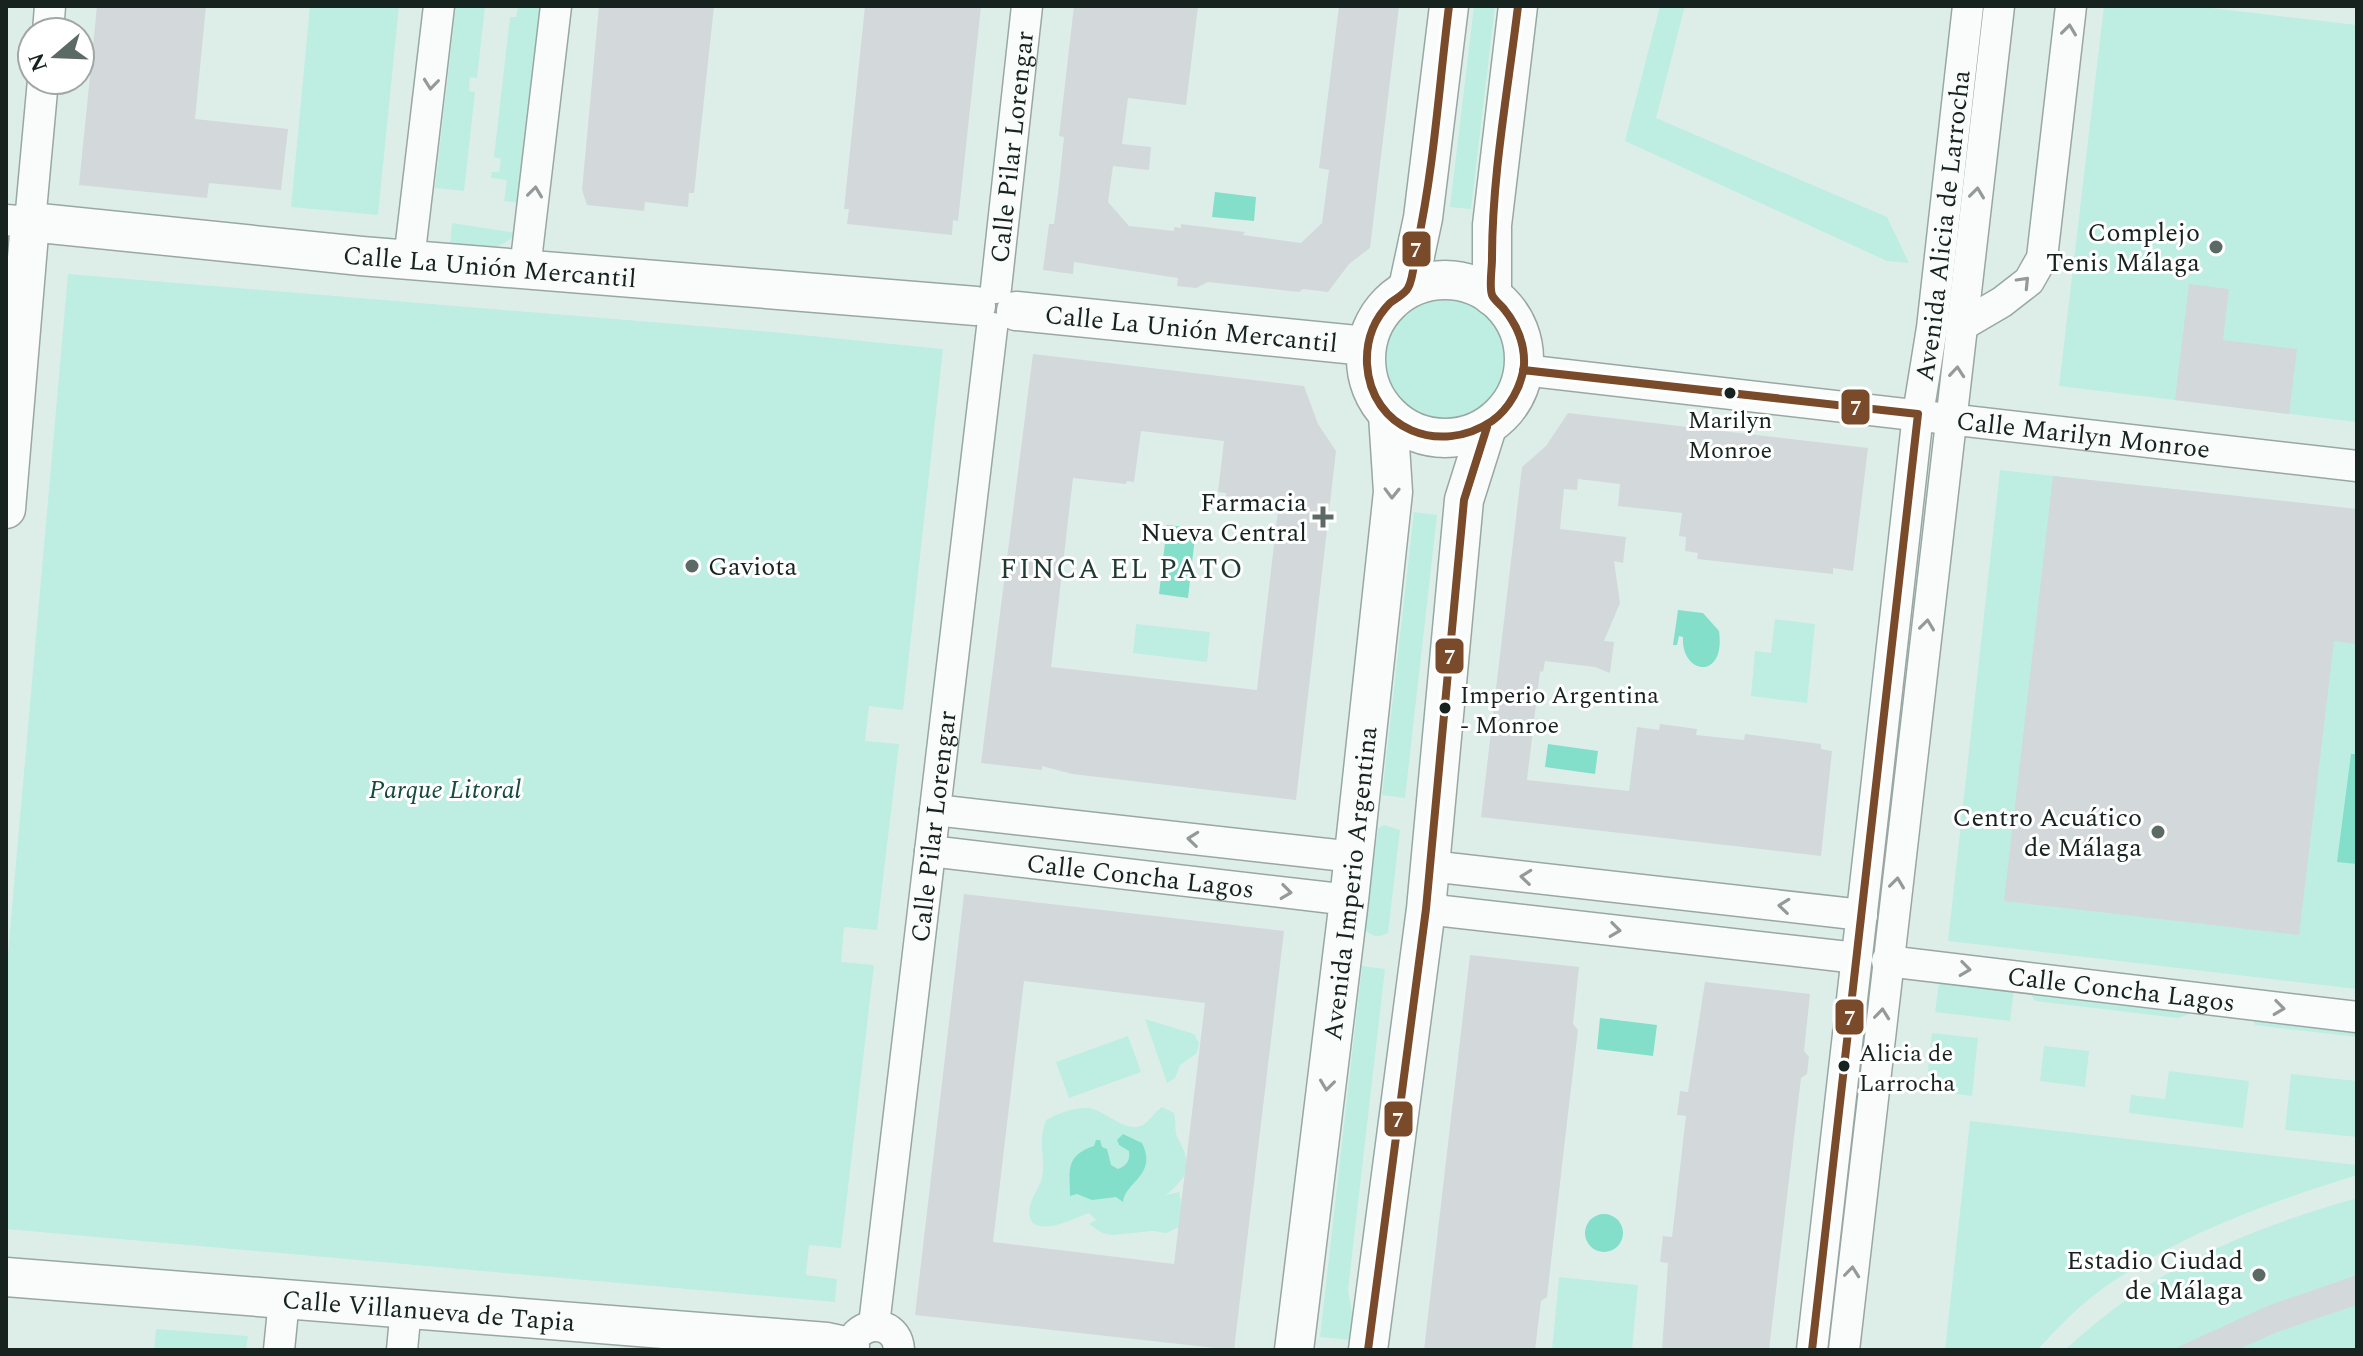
<svg xmlns="http://www.w3.org/2000/svg" width="2363" height="1356" font-family="Spectral,serif">
<style>
.green{fill:#beeee1}
.water{fill:#83dfca}
.building{fill:#d3d8db;fill-rule:evenodd}
.lines{fill:none;stroke-linecap:round;stroke-linejoin:round}
.minor-casing{stroke:#99a7a3;stroke-width:33}
.tertiary-casing{stroke:#99a7a3;stroke-width:41}
.minor{stroke:#fafcfc;stroke-width:30}
.tertiary{stroke:#fafcfc;stroke-width:38}
.bus-1-casing{stroke:#fff;stroke-width:14}
.bus-1{stroke:#7a4b2a;stroke-width:8}
.oneway{stroke:#949a99}
.poi-dot{fill:#5c6a66;stroke:#fff;stroke-width:3}
.bus-dot{fill:#17231f;stroke:#fff;stroke-width:3}
.labels{text-anchor:middle;stroke-width:6;stroke-linejoin:round;paint-order:stroke}
.bus-label{font-size:24px;fill:#17231f;stroke:#fff;text-anchor:start}
.street-label{font-size:26px;fill:#17231f;stroke:#fff}
.poi-label{font-size:26px;fill:#17231f;stroke:#fff;text-anchor:end}
.park-label{font-size:26px;font-style:italic;fill:#154a3e;stroke:#fff}
.neighbourhood-label{font-size:28px;letter-spacing:2px;fill:#1f3a33;stroke:#fff}
.line-badge{stroke:#fff;stroke-width:3}
.badge-label{font-size:22px;text-anchor:middle;font-weight:bold;fill:#fff}
</style>
<rect width="100%" height="100%" fill="#ddeee9"/>
<!-- green -->
<path class="green" d="M310 6H399L378 215 291 207Z
M456 6H485L477 78 470 77 469 91 475 92 464 191 435 188Z
M518 6H543L520 203 504 201 507 180 491 178 492 172H499L501 159 494 157 510 17H516Z
M1474 6H1495L1471 209 1450 207Z
M1660 6H1685L1656 118 1887 217 1909 263 1887 261 1625 141Z
M2104 6H2195L2357 25V422L2059 386Z
M452 223 516 233C500 254 473 248 450 246Z
M68 274 772 332 943 349 903 710 869 706 865 741 899 744 877 930 844 927 841 962 874 965 841 1248 809 1245 806 1275 837 1279 835 1302 6 1229V976Z
M1383 360a61 61 0 1 1 122 0a61 61 0 1 1-122 0Z
M2000 470 2357 509V989L1948 941Z
M1414 512 1437 515 1405 798 1382 795Z
M1775 619 1815 624 1807 703 1751 696 1755 651 1771 653Z
M1136 624 1210 632 1207 662 1133 653Z
M1384 825 1400 830 1388 933C1378 938 1373 937 1365 930L1378 828Z
M1362 966 1385 969 1348 1290 1354 1324 1352 1340 1320 1337Z
M1940 975 2015 984 2010 1021 1935 1012Z
M2032 989 2190 1009 2189 1014 2178 1018 2035 1001 2032 996Z
M2253 1016 2357 1023V1037L2255 1025Z
M1145 1019 1194 1034 1199 1043 1197 1053 1180 1065 1175 1078 1167 1083Z
M1932 1033 1978 1038 1972 1096 1926 1090Z
M1128 1036 1141 1072 1069 1098 1056 1062Z
M2044 1046 2089 1051 2085 1087 2040 1081Z
M2169 1071 2249 1081 2243 1128 2129 1113 2131 1095 2165 1099Z
M2291 1074 2357 1081V1137L2285 1130Z
M1162 1107 1174 1113C1176 1121 1175 1125 1176 1133 1177 1139 1182 1145 1184 1151 1192 1173 1182 1181 1166 1195L1179 1192 1182 1206 1179 1227 1166 1233 1153 1231 1112 1235 1102 1233 1089 1224 1096 1220 1089 1213C1073 1219 1023 1244 1030 1206 1032 1196 1040 1187 1042 1177 1046 1158 1037 1144 1046 1120 1059 1113 1073 1107 1089 1108 1105 1110 1126 1134 1143 1125 1149 1121 1155 1112 1162 1107Z
M1970 1121 2357 1165V1175C2268 1203 2182 1233 2105 1287 2080 1304 2058 1328 2037 1350H1945Z
M2357 1198V1350H2065C2151 1269 2245 1230 2357 1198Z
M1559 1277 1638 1285 1632 1350H1552Z
M156 1329 248 1336 246 1350H141L154 1349Z"/>
<!-- water -->
<path class="water" d="M1215 192 1256 197 1254 221 1212 217Z
M1167 525 1196 528 1188 598 1159 594Z
M1678 610 1703 613 1719 631C1726 681 1681 675 1683 637L1679 636 1677 645H1673Z
M1548 744 1598 751 1595 774 1545 767Z
M2351 754H2357V864L2337 862Z
M1600 1018 1657 1025 1653 1056 1597 1049Z
M1123 1134 1142 1143C1158 1175 1125 1182 1123 1202L1116 1197 1092 1200 1077 1194 1070 1196C1070 1172 1064 1156 1094 1146L1096 1140H1100L1102 1147 1107 1149 1111 1165 1118 1169C1127 1165 1130 1161 1129 1151L1119 1145 1117 1140Z
M1585 1233a19 19 0 1 1 38 0a19 19 0 1 1-38 0Z"/>
<!-- building -->
<path class="building" d="M97 6H206L195 119 288 129 281 190 209 183 207 198 79 185Z
M599 6H714L694 193H689L688 207 645 202 644 211 587 205 582 190Z
M865 6H981L958 221 953 220 952 235 847 224 849 209H844Z
M1074 6H1198L1186 105 1128 98 1122 144 1151 147 1149 170 1113 166 1108 202 1129 226 1174 231V227L1181 228V224L1245 232 1243 235 1301 243 1322 223 1329 170 1319 168 1339 6H1399L1370 248 1349 264 1328 292 1303 289 1299 292 1208 282 1196 288 1177 286 1178 278 1074 262 1073 274 1043 270 1049 224H1054L1059 185 1064 137 1059 136Z
M2189 284 2229 289 2223 340 2297 349 2289 414 2175 400Z
M1033 354 1304 386 1318 424 1336 451 1296 800 1072 774 1042 766V770L981 763ZM1141 431 1224 441 1218 492 1226 493V496L1279 502 1257 690 1051 667 1073 478 1126 484 1127 481 1134 482Z
M1568 413 1868 448 1853 571 1833 568V574L1697 559 1698 553 1685 551 1686 537 1679 536 1682 513 1618 506 1620 484 1578 479 1577 490 1564 489 1560 529 1626 537 1623 563 1614 561 1620 603 1604 641 1614 642 1610 673 1595 667 1545 661 1543 672 1540 671 1527 780 1629 791 1637 727 1659 730 1660 724 1697 729 1696 735 1744 740 1745 734 1821 744V749L1832 751 1821 856 1481 817 1522 467 1546 446Z
M2053 476 2357 509V644L2334 641 2299 935 2004 901Z
M964 894 1284 931 1234 1350 915 1315ZM1024 981 1205 1003 1174 1264 993 1242Z
M1470 955 1579 967 1573 1024 1578 1030 1567 1122 1547 1297 1541 1301 1535 1350H1424Z
M1705 982 1810 994 1804 1051 1809 1057 1807 1074 1801 1078 1769 1350H1662L1668 1263 1660 1262 1663 1236 1672 1237 1686 1116 1677 1115 1680 1091 1688 1092Z
M2357 1275V1305L2277 1332 2237 1350H2172L2267 1306Z"/>
<g class="lines">
<!-- minor casing -->
<g class="minor-casing">
<g id="minor">
<path d="M48 32 50 6"/>
<path d="M6 220 30 222 43 80"/>
<path d="M409 260 439 6"/>
<path d="M525 269 556 6"/>
<path id="s1" d="M996 288 1027 6"/>
<path d="M1961 326 2002 302 2029 281 2042 258 2071 6"/>
<path id="s2" d="M1523 370 2357 466"/>
<path d="M935 810 1354 857"/>
<path id="s3" d="M930 851 1349 900"/>
<path d="M1430 866 1862 915"/>
<path d="M1426 909 1857 958"/>
<path id="s4" d="M1887 961 2357 1017"/>
<path id="s5" d="M874 1325 992 328"/>
<path d="M857 1334C873 1319 898 1326 899 1350"/>
<path d="M279 1350 284 1300"/>
<path d="M402 1350 406 1308"/>
<path id="s6" d="M1812 1350C1850 1038 1882 726 1918 414L1932 328 1968 6"/>
<path d="M1844 1350 1999 6"/>
</g>
</g>
<!-- tertiary casing -->
<g class="tertiary-casing">
<g id="tertiary">
<circle cx="1445" cy="359" r="79"/>
<path d="M1408 288 1423 218 1449 6"/>
<path d="M1492 296V225L1518 6"/>
<path id="s7" d="M1016 311 1366 346"/>
<path id="s8" d="M6 509 30 222 361 256 976 306"/>
<path id="s9" d="M6 1277 827 1342 850 1347"/>
<path id="s10" d="M1294 1350 1349 900 1393 492 1388 415"/>
<path d="M1368 1350 1426 909 1464 500 1487 427"/>
</g>
</g>
<!-- minor -->
<use href="#minor" class="minor"/>
<!-- tertiary -->
<use href="#tertiary" class="tertiary"/>
<!-- bus-1 casing -->
<g class="bus-1-casing">
<path id="bus-1" d="M1449 6C1439 86 1434 168 1417 246 1414 258 1414 278 1408 288 1405 294 1395 299 1390 303 1373 320 1366 341 1367 364 1371 430 1440 456 1492 421 1509 409 1522 386 1524 365 1525 343 1517 325 1504 309 1501 305 1494 300 1492 295 1489 286 1492 269 1492 259 1492 175 1508 90 1518 6
M1523 370 1918 414 1812 1350
M1368 1350 1426 909 1464 500 1487 427"/>
</g>
<!-- bus-1 -->
<use href="#bus-1" class="bus-1"/>
</g>
<!-- one-way arrows -->
<defs><path id="oneway-chevron" d="M-2-3.5L2.5 0L-2 3.5" fill="none" stroke-width="1.6" stroke-linecap="round" stroke-linejoin="round" transform="scale(2)"/></defs>
<g class="oneway">
<use href="#oneway-chevron" transform="translate(2069 30) rotate(-83)"/>
<use href="#oneway-chevron" transform="translate(431 84) rotate(96)"/>
<use href="#oneway-chevron" transform="translate(535 192) rotate(-83)"/>
<use href="#oneway-chevron" transform="translate(1977 193) rotate(-83)"/>
<use href="#oneway-chevron" transform="translate(2024 282) rotate(-46)"/>
<use href="#oneway-chevron" transform="translate(1957 372) rotate(-85)"/>
<use href="#oneway-chevron" transform="translate(1392 493) rotate(91)"/>
<use href="#oneway-chevron" transform="translate(1927 625) rotate(-83)"/>
<use href="#oneway-chevron" transform="translate(1193 839) rotate(-174)"/>
<use href="#oneway-chevron" transform="translate(1526 877) rotate(-174)"/>
<use href="#oneway-chevron" transform="translate(1897 883) rotate(-83)"/>
<use href="#oneway-chevron" transform="translate(1286 892) rotate(7)"/>
<use href="#oneway-chevron" transform="translate(1784 906) rotate(-174)"/>
<use href="#oneway-chevron" transform="translate(1615 930) rotate(7)"/>
<use href="#oneway-chevron" transform="translate(1965 969) rotate(7)"/>
<use href="#oneway-chevron" transform="translate(2279 1008) rotate(7)"/>
<use href="#oneway-chevron" transform="translate(1882 1014) rotate(-84)"/>
<use href="#oneway-chevron" transform="translate(1327 1085) rotate(97)"/>
<use href="#oneway-chevron" transform="translate(1852 1272) rotate(-84)"/>
</g>
<!-- markers -->
<g class="poi-dot">
<circle cx="2216" cy="247" r="8"/>
<path d="M1319 505h8v8h8v8h-8v8h-8v-8h-8v-8h8z"/>
<circle cx="692" cy="566" r="8"/>
<circle cx="2158" cy="832" r="8"/>
<circle cx="2259" cy="1275" r="8"/>
</g>
<g class="bus-dot">
<circle cx="1730" cy="393" r="7"/>
<circle cx="1445" cy="708" r="7"/>
<circle cx="1844" cy="1066" r="7"/>
</g>
<g class="labels">
<!-- bus labels -->
<g class="bus-label">
<text x="1730" y="428" text-anchor="middle">Marilyn<tspan x="1730" dy="30">Monroe</tspan></text>
<text x="1460" y="703">Imperio Argentina<tspan x="1460" dy="30">- Monroe</tspan></text>
<text x="1859" y="1061">Alicia de<tspan x="1859" dy="30">Larrocha</tspan></text>
</g>
<!-- street labels -->
<g class="street-label">
<text dy="9" stroke="none"><textPath href="#s1" startOffset="142">Calle Pilar Lorengar</textPath></text>
<text dy="9" stroke="none"><textPath href="#s6" startOffset="1132">Avenida Alicia de Larrocha</textPath></text>
<text dy="9" stroke="none"><textPath href="#s8" startOffset="750">Calle La Unión Mercantil</textPath></text>
<text dy="9" stroke="none"><textPath href="#s7" startOffset="176">Calle La Unión Mercantil</textPath></text>
<text dy="9" stroke="none"><textPath href="#s2" startOffset="564">Calle Marilyn Monroe</textPath></text>
<text dy="9" stroke="none"><textPath href="#s5" startOffset="502">Calle Pilar Lorengar</textPath></text>
<text dy="9" stroke="none"><textPath href="#s3" startOffset="212">Calle Concha Lagos</textPath></text>
<text dy="9" stroke="none"><textPath href="#s10" startOffset="470">Avenida Imperio Argentina</textPath></text>
<text dy="9" stroke="none"><textPath href="#s4" startOffset="236">Calle Concha Lagos</textPath></text>
<text dy="9" stroke="none"><textPath href="#s9" startOffset="424">Calle Villanueva de Tapia</textPath></text>
</g>
<!-- poi labels -->
<g class="poi-label">
<text x="2200" y="241">Complejo<tspan x="2200" dy="30">Tenis Málaga</tspan></text>
<text x="1307" y="511">Farmacia<tspan x="1307" dy="30">Nueva Central</tspan></text>
<text x="708" y="575" text-anchor="start">Gaviota</text>
<text x="2142" y="826">Centro Acuático<tspan x="2142" dy="30">de Málaga</tspan></text>
<text x="2243" y="1269">Estadio Ciudad<tspan x="2243" dy="30">de Málaga</tspan></text>
</g>
<!-- park labels -->
<g class="park-label">
<text x="445" y="798">Parque Litoral</text>
</g>
<!-- neighbourhood labels -->
<g class="neighbourhood-label">
<text x="1122" y="578">FINCA EL PATO</text>
</g>
</g>
<g class="line-badge">
<rect x="1401" y="230" width="31" height="38" rx="8" fill="#7a4b2a"/>
<rect x="1840" y="388" width="31" height="38" rx="8" fill="#7a4b2a"/>
<rect x="1434" y="637" width="31" height="38" rx="8" fill="#7a4b2a"/>
<rect x="1834" y="998" width="31" height="38" rx="8" fill="#7a4b2a"/>
<rect x="1383" y="1100" width="31" height="38" rx="8" fill="#7a4b2a"/>
</g>
<g class="badge-label">
<text x="1416" y="257">7</text>
<text x="1856" y="415">7</text>
<text x="1450" y="664">7</text>
<text x="1850" y="1025">7</text>
<text x="1398" y="1127">7</text>
</g>
<!-- border -->
<rect width="2363" height="1356" fill="none" stroke="#17231f" stroke-width="16"/>
<!-- north arrow -->
<g transform="translate(56 56) rotate(251)"><circle r="38" fill="#ffffff" stroke="#a2a7a5" stroke-width="2"/>
<path d="M0-6L14 30L0 20L-14 30Z" fill="#5c6a66"/>
<text y="-12" font-size="22" font-weight="bold" text-anchor="middle" fill="#17231f">N</text>
</g>
</svg>
